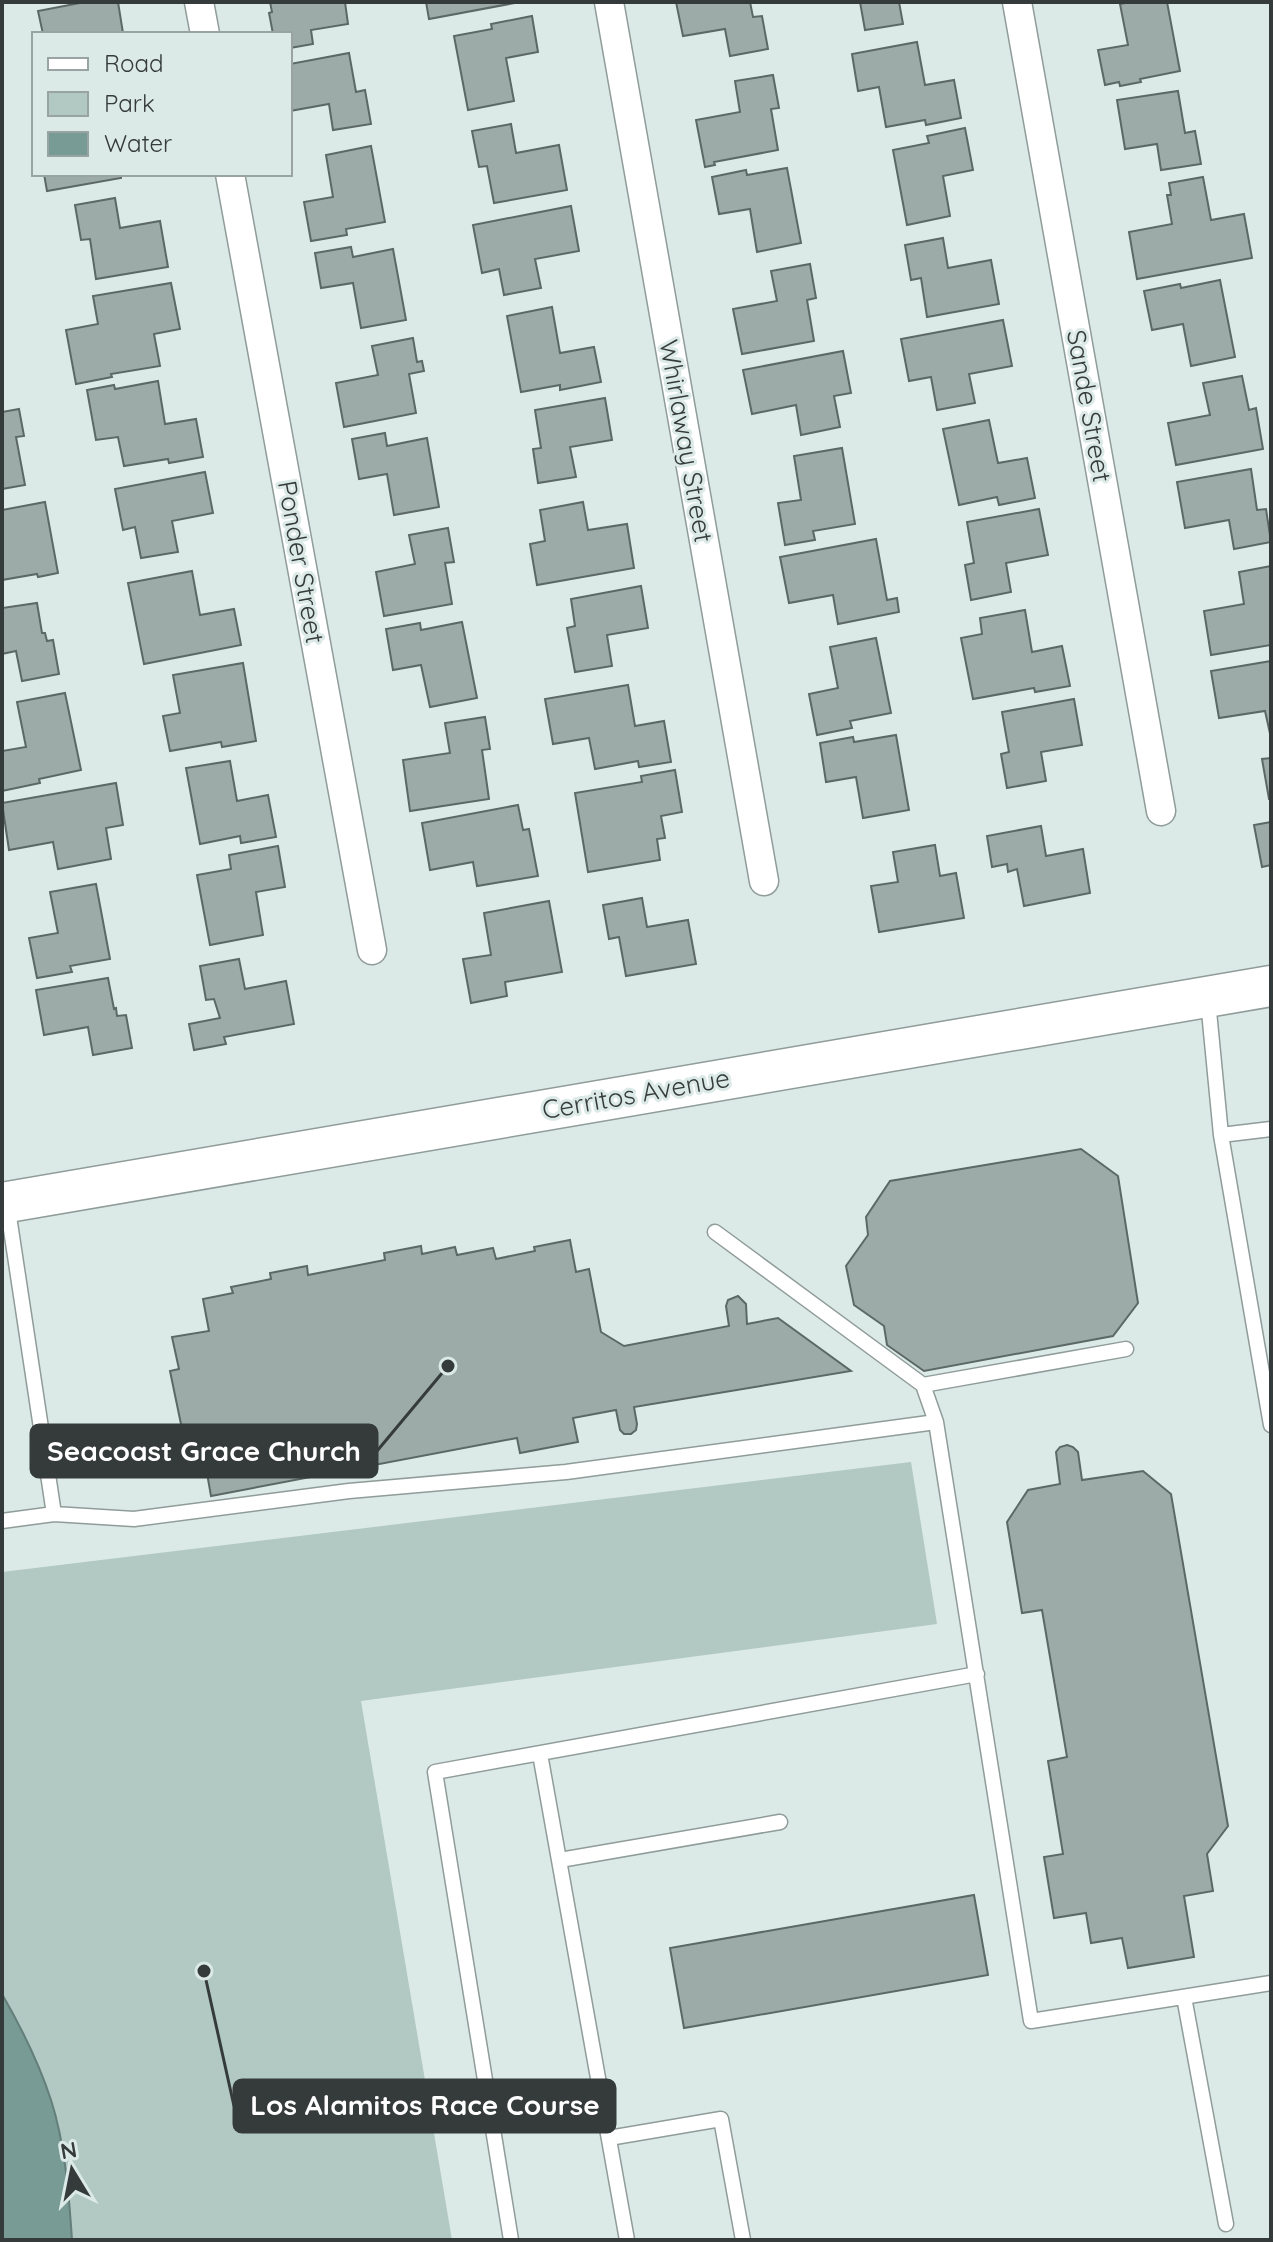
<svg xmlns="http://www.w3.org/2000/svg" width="1273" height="2242" font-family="Quicksand,sans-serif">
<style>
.green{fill:#b2c8c3}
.water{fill:#789b95;stroke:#647e7a;stroke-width:2}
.building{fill:#9daba8;stroke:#5c6866;stroke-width:2}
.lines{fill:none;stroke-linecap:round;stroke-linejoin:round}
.lane-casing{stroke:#8f9c99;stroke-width:17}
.street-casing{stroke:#8f9c99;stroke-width:31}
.secondary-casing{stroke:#8f9c99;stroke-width:43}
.lane{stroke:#fff;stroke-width:14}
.street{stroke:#fff;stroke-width:28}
.secondary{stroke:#fff;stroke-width:40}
.labels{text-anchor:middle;stroke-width:6;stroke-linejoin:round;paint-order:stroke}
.street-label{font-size:26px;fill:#353b3a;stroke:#dceae7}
.leader{fill:none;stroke:#353b3a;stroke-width:3}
.callout-dot{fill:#353b3a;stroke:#dceae7;stroke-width:3}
.callout{fill:#353b3a;stroke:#353b3a;stroke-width:3}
.callout-label{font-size:28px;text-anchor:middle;font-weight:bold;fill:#fff}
</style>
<rect width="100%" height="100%" fill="#dceae7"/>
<!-- green -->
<path class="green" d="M911 1462 937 1624 361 1701 452 2240H2V1572Z"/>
<!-- water -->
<path class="water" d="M2 1994C21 2027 39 2063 51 2100 65 2143 69 2195 72 2240H2Z"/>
<!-- building -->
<path class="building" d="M85 2H118L123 33 43 34 38 11Z
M270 2H345L348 24 311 30 313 44 290 48V34H273L269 13 272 12Z
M426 2H520L429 19Z
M676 2H750L753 17 762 16 768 49 730 56 725 29 683 36Z
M860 2H899L903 24 865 30Z
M1130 2H1167L1180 71 1140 79 1141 82 1120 86 1119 82 1105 85 1098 50 1128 45 1120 4Z
M532 16 538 52 506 58 514 101 468 110 454 36 492 29 491 24Z
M917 42 925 85 954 80 961 118 926 125 925 120 886 127 879 87 858 91 852 54Z
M349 53 356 92 365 90 371 124 333 130 329 104 290 111V64Z
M773 75 779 108 771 109 778 150 714 162 715 165 705 167 696 120 740 112 735 81Z
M1178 91 1185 133 1195 131 1201 164 1161 170 1157 144 1125 149 1117 100Z
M511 124 516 153 559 145 567 190 494 203 487 166 479 167 472 131Z
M965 128 973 170 943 176 950 216 907 225 893 150 929 143 927 136Z
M371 146 385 222 346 229 347 235 311 241 304 202 333 197 326 155Z
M787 168 801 243 757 252 750 209 719 214 712 177 746 170 747 175Z
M44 174H121V178L47 191Z
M1203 177 1211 220 1244 214 1252 258 1137 279 1129 232 1172 224 1167 195H1171L1169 183Z
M115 198 120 228 160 221 168 267 96 279 90 239 81 240 75 205Z
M571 206 579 251 535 259 541 288 504 295 499 269 482 273 473 225Z
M943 238 948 268 991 260 999 304 927 317 921 278 911 280 905 245Z
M351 247 353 257 393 249 406 320 361 328 353 283 321 288 315 253Z
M810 264 816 298 807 300 814 341 742 354 733 309 777 301 771 271Z
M1220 280 1235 357 1191 366 1183 324 1152 330 1144 291 1180 284 1181 288Z
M171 283 180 329 154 334 160 366 111 374 112 377 76 384 66 330 98 324 93 296Z
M552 307 560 353 594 347 601 382 560 390V385L521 392 507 316Z
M1003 320 1012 366 969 374 975 403 937 410 931 377 909 381 901 339Z
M413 338 417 362 422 361 424 371 409 374 416 413 344 427 336 383 378 375 372 346Z
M843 351 851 393 834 396 840 427 801 435 796 405 752 414 743 370Z
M1242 376 1249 410 1256 408 1263 449 1176 465 1168 423 1210 415 1203 383Z
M158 381 165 424 196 419 203 457 169 463 168 459 124 466 118 437 96 440 87 390 114 385 115 389Z
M605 398 612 440 570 447 576 477 538 483 533 449 541 448 535 410Z
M19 409 24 436 16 437 25 485 2 489V412Z
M989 420 998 463 1027 458 1035 498 999 505 997 497 959 505 943 429Z
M385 433 387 446 427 438 439 507 394 515 387 474 359 479 352 439Z
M842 448 855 524 813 531 815 540 785 545 778 503 801 500 794 456Z
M1251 469 1257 510 1266 509 1271 542 1234 549 1229 520 1185 528 1177 482Z
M205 472 213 513 172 521 178 552 141 558 135 527 123 530 115 489Z
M45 502 58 573 38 577 37 574 2 580V510Z
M583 502 588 530 627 524 634 568 537 585 530 544 545 541 540 510Z
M1039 509 1048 555 1006 563 1011 592 971 600 965 565 974 563 967 522Z
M448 528 454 562 445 563 452 604 384 616 376 572 415 564 409 535Z
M876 539 887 600 897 598 899 612 838 624 833 595 789 603 780 557Z
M1271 566V645L1211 655 1204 611 1244 604 1239 572Z
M192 571 200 615 234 609 241 645 144 664 128 583Z
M641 586 648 628 607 635 612 666 575 672 567 628 575 626 571 599Z
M37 603 42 633H45L47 641 53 640 59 674 22 681 16 651 2 654V608Z
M1025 610 1032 652 1062 646 1070 686 1035 692 1034 688 973 699 961 638 982 634 980 618Z
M462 622 477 698 430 707 421 665 393 670 386 629 420 623 421 630Z
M876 638 891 713 850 721 852 728 817 735 809 694 838 688 830 647Z
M1271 661V738L1265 711 1219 718 1211 671Z
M243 663 256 741 222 747 221 742 170 751 163 716 180 713 173 675Z
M628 685 635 726 664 721 671 762 639 767 638 761 595 769 589 738 553 744 545 699Z
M65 693 81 770 39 779 40 783 2 791V751L26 747 17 702Z
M1074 699 1082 745 1041 752 1046 781 1007 788 1001 754 1009 752 1002 712Z
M485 717 490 749 482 750 489 799 410 811 403 760 450 753 445 723Z
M896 735 909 810 863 818 856 777 826 782 820 743 853 737 854 742Z
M1271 758V799H1269L1262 759Z
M230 761 237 801 268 795 276 837 241 843 240 836 200 844 186 768Z
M675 770 682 812 661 816 665 838 657 839 660 860 588 872 575 793 642 782 641 776Z
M116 783 123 825 106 828 111 859 58 869 53 842 9 850 2 803Z
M518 805 523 830 529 829 538 876 477 886 473 862 430 870 422 823Z
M1271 822V865L1262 867 1254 825Z
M1041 826 1046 856 1083 849 1090 893 1024 906 1017 869 1008 872 1007 864 992 867 987 836Z
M935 845 940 876 956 873 964 918 879 932 871 886 898 882 893 852Z
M278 846 285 887 256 892 263 935 210 945 197 875 231 869 229 855Z
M96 884 110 959 70 966 72 972 37 978 29 938 58 933 50 892Z
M642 898 647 927 688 920 696 964 626 976 619 937 609 939 603 905Z
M549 901 562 972 505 982 507 996 471 1003 463 959 491 955 484 913Z
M239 959 245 989 286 981 294 1024 224 1037 226 1044 194 1050 189 1024 220 1018 214 999 206 1000 200 966Z
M108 978 114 1009 116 1008 117 1016 126 1015 132 1048 93 1055 88 1027 44 1035 36 990Z
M1081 1149 1118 1176 1138 1303 1113 1336 924 1371 887 1345 884 1326 854 1305 846 1266 868 1235 866 1217 890 1181Z
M570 1240 576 1272 589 1269 601 1332 624 1346 729 1326 726 1306 728 1300 738 1296 746 1304 747 1324 778 1318 851 1371 634 1407 637 1424 636 1430 631 1434H624L620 1430 616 1410 573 1418 578 1442 520 1453 517 1438 211 1496 204 1456 195 1458 189 1427 182 1429 170 1371 179 1369 172 1337 209 1331 203 1299 233 1293 231 1287 271 1279 270 1273 307 1266 308 1275 385 1260 384 1253 421 1246 422 1254 455 1247 457 1255 493 1248 496 1259 535 1251 534 1247Z
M1067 1445 1073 1447 1078 1452 1082 1480 1143 1471 1171 1494 1228 1826 1207 1854 1213 1891 1184 1896 1194 1957 1128 1968 1122 1938 1091 1943 1086 1913 1054 1918 1044 1857 1063 1854 1048 1761 1067 1757 1042 1610 1022 1613 1007 1522 1028 1490 1060 1484 1056 1452 1060 1447Z
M974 1895 988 1975 684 2028 670 1948Z"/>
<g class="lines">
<!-- lane casing -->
<g class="lane-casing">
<path id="lane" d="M1208 1001 1221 1135 1271 1425
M1221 1135 1271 1129
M7 1203 54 1514 134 1519 349 1491 566 1472 936 1422 1031 2021 1271 1983
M715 1232 923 1385 936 1422
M923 1385 1126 1349
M2 1521 54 1514
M540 1754 627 2240
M560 1860 780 1822
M1184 1997 1226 2224
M609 2138 721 2119 743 2240
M511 2240 435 1772 977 1674"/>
</g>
<!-- street casing -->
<g class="street-casing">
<path id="street" d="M199 2 205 34
M609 2 764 881
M1017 2 1161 811
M230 174 372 950"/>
</g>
<!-- secondary casing -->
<g class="secondary-casing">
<path id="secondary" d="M2 1203 1271 986"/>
</g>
<!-- lane -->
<use href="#lane" class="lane"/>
<!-- street -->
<use href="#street" class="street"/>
<!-- secondary -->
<use href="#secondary" class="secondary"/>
</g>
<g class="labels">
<!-- street labels -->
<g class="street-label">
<text transform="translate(1089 406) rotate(80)" y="9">Sande Street</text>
<text transform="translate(686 441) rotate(80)" y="9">Whirlaway Street</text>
<text transform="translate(301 562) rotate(80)" y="9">Ponder Street</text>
<text transform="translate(636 1094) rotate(-10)" y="9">Cerritos Avenue</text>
</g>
</g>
<!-- callouts -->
<path class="leader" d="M448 1366L377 1451M204 1971L234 2106"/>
<g class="callout-dot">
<circle cx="448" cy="1366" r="8"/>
<circle cx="204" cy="1971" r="8"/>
</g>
<g class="callout">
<rect x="31" y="1425" width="346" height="52" rx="8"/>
<rect x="234" y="2080" width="381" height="52" rx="8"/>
</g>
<g class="callout-label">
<text x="204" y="1461">Seacoast Grace Church</text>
<text x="425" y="2115">Los Alamitos Race Course</text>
</g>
<!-- border -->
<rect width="1273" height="2242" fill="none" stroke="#353b3a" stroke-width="8"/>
<!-- legend -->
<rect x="32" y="32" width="260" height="144" fill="#dceae7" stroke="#99a4a2" stroke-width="2"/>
<rect x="48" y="58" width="40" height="12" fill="#ffffff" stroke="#99a4a2" stroke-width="2"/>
<text x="104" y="72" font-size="24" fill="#353b3a">Road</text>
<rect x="48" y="92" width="40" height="24" fill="#b2c8c3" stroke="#99a4a2" stroke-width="2"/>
<text x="104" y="112" font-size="24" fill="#353b3a">Park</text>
<rect x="48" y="132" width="40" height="24" fill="#789b95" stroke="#99a4a2" stroke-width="2"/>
<text x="104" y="152" font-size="24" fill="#353b3a">Water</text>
<!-- north arrow -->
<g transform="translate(72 2170) rotate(350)" stroke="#dceae7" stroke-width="6" paint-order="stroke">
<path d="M0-6L14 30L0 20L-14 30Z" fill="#353b3a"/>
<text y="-12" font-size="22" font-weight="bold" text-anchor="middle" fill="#353b3a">N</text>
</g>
</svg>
